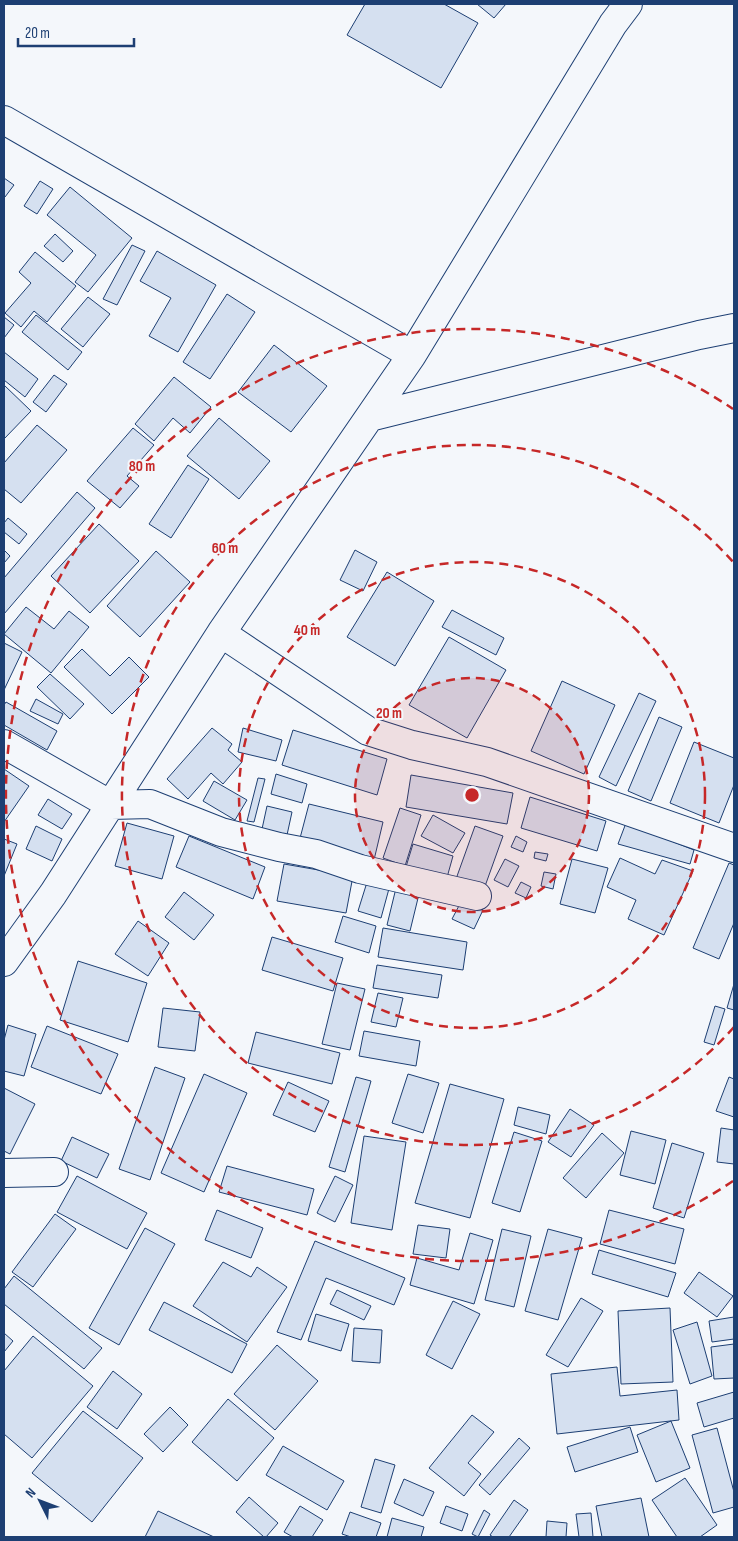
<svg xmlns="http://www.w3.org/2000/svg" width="738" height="1541" font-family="'Sofia Sans Condensed',sans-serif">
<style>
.building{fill:#d5e0f0;stroke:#1d3f73}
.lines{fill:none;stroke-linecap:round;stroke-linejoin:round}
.minor-casing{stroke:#1d3f73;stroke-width:30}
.minor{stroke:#f4f7fb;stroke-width:28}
.ring{fill:none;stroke:#c62828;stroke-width:2.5;stroke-dasharray:9 6}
.centre{fill:#c62828;stroke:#f4f7fb;stroke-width:2.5}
.ring-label{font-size:15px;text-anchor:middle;font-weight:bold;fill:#c62828;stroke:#f4f7fb;stroke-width:4;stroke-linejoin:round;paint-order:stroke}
</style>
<rect width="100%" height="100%" fill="#f4f7fb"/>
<!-- building -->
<path class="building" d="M365 4H444L478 23 441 88 347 35Z
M477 4H506L494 18Z
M4 178 14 185 5 197 4 196Z
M40 181 53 189 37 214 24 206Z
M70 187 132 238 88 292 75 282 96 255 47 215Z
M55 234 73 251 63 262 44 246Z
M132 245 145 251 117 305 103 299Z
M157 251 216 285 178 352 149 336 171 298 140 281Z
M35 252 76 286 47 322 34 311 21 327 5 313 31 283 19 272Z
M227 294 255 312 210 379 183 362Z
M88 297 110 314 83 347 61 329Z
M36 315 82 352 68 370 22 332Z
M4 317 14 325 4 338Z
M274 345 327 386 291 432 238 392Z
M4 352 38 379 25 397 4 380Z
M54 375 67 384 46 412 33 402Z
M174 377 211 407 190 433 173 418 154 441 135 424Z
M4 385 31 411 4 439Z
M219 418 270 461 239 499 187 456Z
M37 425 67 450 21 503 4 489V463Z
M133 428 154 445 127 476 139 486 120 508 87 481Z
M188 465 209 479 171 538 149 524Z
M77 492 95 508 4 614V578Z
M8 518 27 534 19 544 4 532V523Z
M99 524 139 561 90 613 51 576Z
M4 550 10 556 4 563Z
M355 550 377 562 363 591 340 580Z
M156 551 190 582 140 637 107 606Z
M387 572 434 601 395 666 347 637Z
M26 607 54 629 69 611 89 627 51 673 4 634Z
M452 610 504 638 496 655 442 627Z
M449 637 506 670 467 738 409 705Z
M4 643 22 652 4 690Z
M82 649 110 676 129 657 149 677 112 714 64 667Z
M50 674 84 704 70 719 37 687Z
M562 681 615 705 584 774 531 751Z
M639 693 656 701 616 786 599 777Z
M36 699 63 714 58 724 30 711Z
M6 702 57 731 47 750 4 725V705Z
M659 717 682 727 651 801 628 791Z
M212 728 232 744 228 750 242 762 223 784 211 773 188 799 167 779Z
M243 728 282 740 276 761 238 752Z
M293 730 387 759 377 795 282 765Z
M694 742 734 758V785L719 823 670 803Z
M4 769 29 786 4 822Z
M276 774 307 784 302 803 271 794Z
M411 775 513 793 507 824 406 807Z
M258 778 265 779 254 822 247 821Z
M214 781 247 800 235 820 203 801Z
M530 797 606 821 597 851 521 828Z
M48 799 72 814 62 829 38 815Z
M309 804 383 822 374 860 299 842Z
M267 806 292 812 287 835 262 829Z
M400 808 421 815 405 866 383 858Z
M433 815 465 833 453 853 421 836Z
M127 823 174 836 162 879 115 866Z
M626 823 694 850 690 864 618 844Z
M36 826 62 839 52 861 26 849Z
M475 826 503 836 484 889 456 879Z
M189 836 265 867 253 899 176 867Z
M516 836 527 842 523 852 511 847Z
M4 839 17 844 4 876Z
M413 844 453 856 446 881 405 870Z
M535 852 548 854 546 861 534 858Z
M620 858 655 874 662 860 693 871 664 935 628 919 636 900 607 887Z
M505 859 519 866 508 887 494 880Z
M572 859 608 868 595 913 560 904Z
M729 863 734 865V923L719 959 693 948Z
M284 864 353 876 346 913 277 901Z
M544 872 556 874 553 889 541 886Z
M368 879 390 885 381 918 358 911Z
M521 882 531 887 526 898 515 893Z
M396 888 419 894 410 931 387 925Z
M184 892 214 915 194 940 165 917Z
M462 900 483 910 474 929 452 919Z
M343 916 376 926 369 953 335 942Z
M138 921 169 943 148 976 115 954Z
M383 928 467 942 463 970 378 957Z
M272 937 343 958 333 991 262 970Z
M78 961 147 983 128 1042 60 1020Z
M377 965 442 975 438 998 373 988Z
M337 983 365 989 350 1050 322 1044Z
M734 984V1010L727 1008Z
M378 993 403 998 396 1027 371 1022Z
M715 1006 725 1009 714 1045 704 1042Z
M163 1008 200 1012 195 1051 158 1047Z
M8 1025 36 1034 24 1076 4 1071V1040Z
M47 1026 118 1054 101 1094 31 1067Z
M364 1031 420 1041 416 1066 359 1056Z
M256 1032 340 1053 332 1084 248 1063Z
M155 1067 185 1078 150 1180 119 1169Z
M204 1074 247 1093 204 1192 161 1173Z
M408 1074 439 1083 423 1133 392 1123Z
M356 1077 371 1081 345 1172 329 1167Z
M729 1077 734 1079V1117L716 1111Z
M288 1082 329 1101 315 1132 273 1115Z
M450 1084 504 1099 470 1218 415 1203Z
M4 1088 35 1104 10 1154 4 1151Z
M518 1107 550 1115 546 1134 514 1125Z
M570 1109 594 1125 571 1157 548 1142Z
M721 1128 734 1130V1164L717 1162Z
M631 1131 666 1140 655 1184 620 1175Z
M514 1132 542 1141 520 1212 492 1203Z
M602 1133 624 1153 586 1198 563 1178Z
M364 1136 406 1142 392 1230 351 1223Z
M72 1137 109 1154 97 1178 61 1161Z
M672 1143 704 1153 684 1218 653 1208Z
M227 1166 314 1189 307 1215 219 1192Z
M77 1176 147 1213 127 1249 57 1212Z
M335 1176 353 1185 335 1222 317 1213Z
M217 1210 263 1228 251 1258 205 1240Z
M609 1210 684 1229 675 1264 600 1244Z
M55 1214 76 1229 33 1287 12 1272Z
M418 1225 450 1229 446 1258 413 1254Z
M145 1228 175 1244 119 1345 89 1328Z
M502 1229 531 1236 514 1307 485 1300Z
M548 1229 582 1238 558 1320 525 1311Z
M470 1233 493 1240 474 1304 410 1285 417 1258 459 1270Z
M315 1241 405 1278 394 1305 326 1278 301 1340 277 1332Z
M599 1250 676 1273 668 1297 592 1274Z
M223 1262 251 1277 257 1267 287 1287 247 1342 193 1306Z
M699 1272 733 1296 717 1317 684 1293Z
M14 1276 102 1348 84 1369 4 1304V1289Z
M337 1290 371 1306 364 1320 330 1304Z
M581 1298 603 1311 568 1367 546 1355Z
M453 1301 480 1314 452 1369 426 1355Z
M164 1302 247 1344 232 1373 149 1330Z
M670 1308 673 1382 621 1384 618 1311Z
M316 1314 349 1324 341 1351 308 1341Z
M734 1317V1339L712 1342 709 1321Z
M697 1322 712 1376 690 1384 673 1330Z
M354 1328 382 1330 380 1363 352 1361Z
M4 1333 13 1341 4 1352Z
M33 1336 93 1386 32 1458 4 1434V1371Z
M734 1344V1378L714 1379 711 1347Z
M277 1345 318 1381 275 1430 234 1394Z
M617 1367 620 1396 677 1390 679 1420 557 1434 551 1374Z
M113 1371 142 1394 117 1429 87 1407Z
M734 1392V1418L704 1427 697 1403Z
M228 1399 274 1438 237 1481 192 1442Z
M170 1407 188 1425 163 1452 144 1434Z
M83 1411 143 1458 92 1522 32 1473Z
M472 1415 494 1432 468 1463 481 1474 464 1496 429 1468Z
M671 1421 690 1468 656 1482 637 1435Z
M630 1427 638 1452 575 1472 567 1447Z
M717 1428 734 1492V1507L713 1513 692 1435Z
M519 1438 530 1448 490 1495 479 1485Z
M283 1446 344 1481 327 1510 266 1475Z
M375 1459 395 1465 381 1513 361 1507Z
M685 1478 717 1525 700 1537H677L652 1500Z
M404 1479 434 1492 423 1516 394 1503Z
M249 1497 278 1523 266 1537H264L236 1512Z
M641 1498 649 1537H602L596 1506Z
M514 1500 528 1510 509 1537H493L490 1535Z
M300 1506 323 1520 312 1537H293L284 1532Z
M446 1506 468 1514 462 1531 440 1523Z
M484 1510 490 1514 478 1537 472 1534Z
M158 1511 214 1537H145Z
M350 1512 381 1523 376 1537H351L342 1534Z
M591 1513 593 1537H579L576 1514Z
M392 1518 424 1527 421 1537H387Z
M547 1521 567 1523 566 1537H546Z"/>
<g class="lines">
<!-- minor casing -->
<g class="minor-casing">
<path id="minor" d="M4 120 412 355
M370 417 699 335 734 328
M221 633 368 731 412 745 487 762 734 848
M4 744 111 805 150 804 221 832 279 847 316 854 360 869 477 896
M4 962 53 894 221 633 412 355 613 24 628 4
M4 1173 54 1172"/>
</g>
<!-- minor -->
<use href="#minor" class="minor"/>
</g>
<!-- distance rings -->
<circle cx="472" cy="795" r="117" fill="#c62828" fill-opacity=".12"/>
<g class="ring">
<circle cx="472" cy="795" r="117"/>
<circle cx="472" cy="795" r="233"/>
<path d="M734 1027A350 350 0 1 1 734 563"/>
<path d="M733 1181A466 466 0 1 1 733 409"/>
</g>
<circle cx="472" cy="795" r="8" class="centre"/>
<g class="ring-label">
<text x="142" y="471">80 m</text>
<text x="225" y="553">60 m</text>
<text x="307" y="635">40 m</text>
<text x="389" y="718">20 m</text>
</g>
<!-- border -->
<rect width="738" height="1541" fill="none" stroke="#1d3f73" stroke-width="10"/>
<!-- north arrow -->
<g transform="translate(40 1501) rotate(312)" stroke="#f4f7fb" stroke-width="4" paint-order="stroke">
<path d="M0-4L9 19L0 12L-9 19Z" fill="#1d3f73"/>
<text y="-8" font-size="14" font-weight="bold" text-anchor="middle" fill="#1d3f73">N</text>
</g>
<!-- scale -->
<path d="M18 38v8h116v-8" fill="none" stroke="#1d3f73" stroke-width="2.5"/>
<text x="25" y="38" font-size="15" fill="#1d3f73" stroke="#f4f7fb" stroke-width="4" paint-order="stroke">20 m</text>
</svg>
